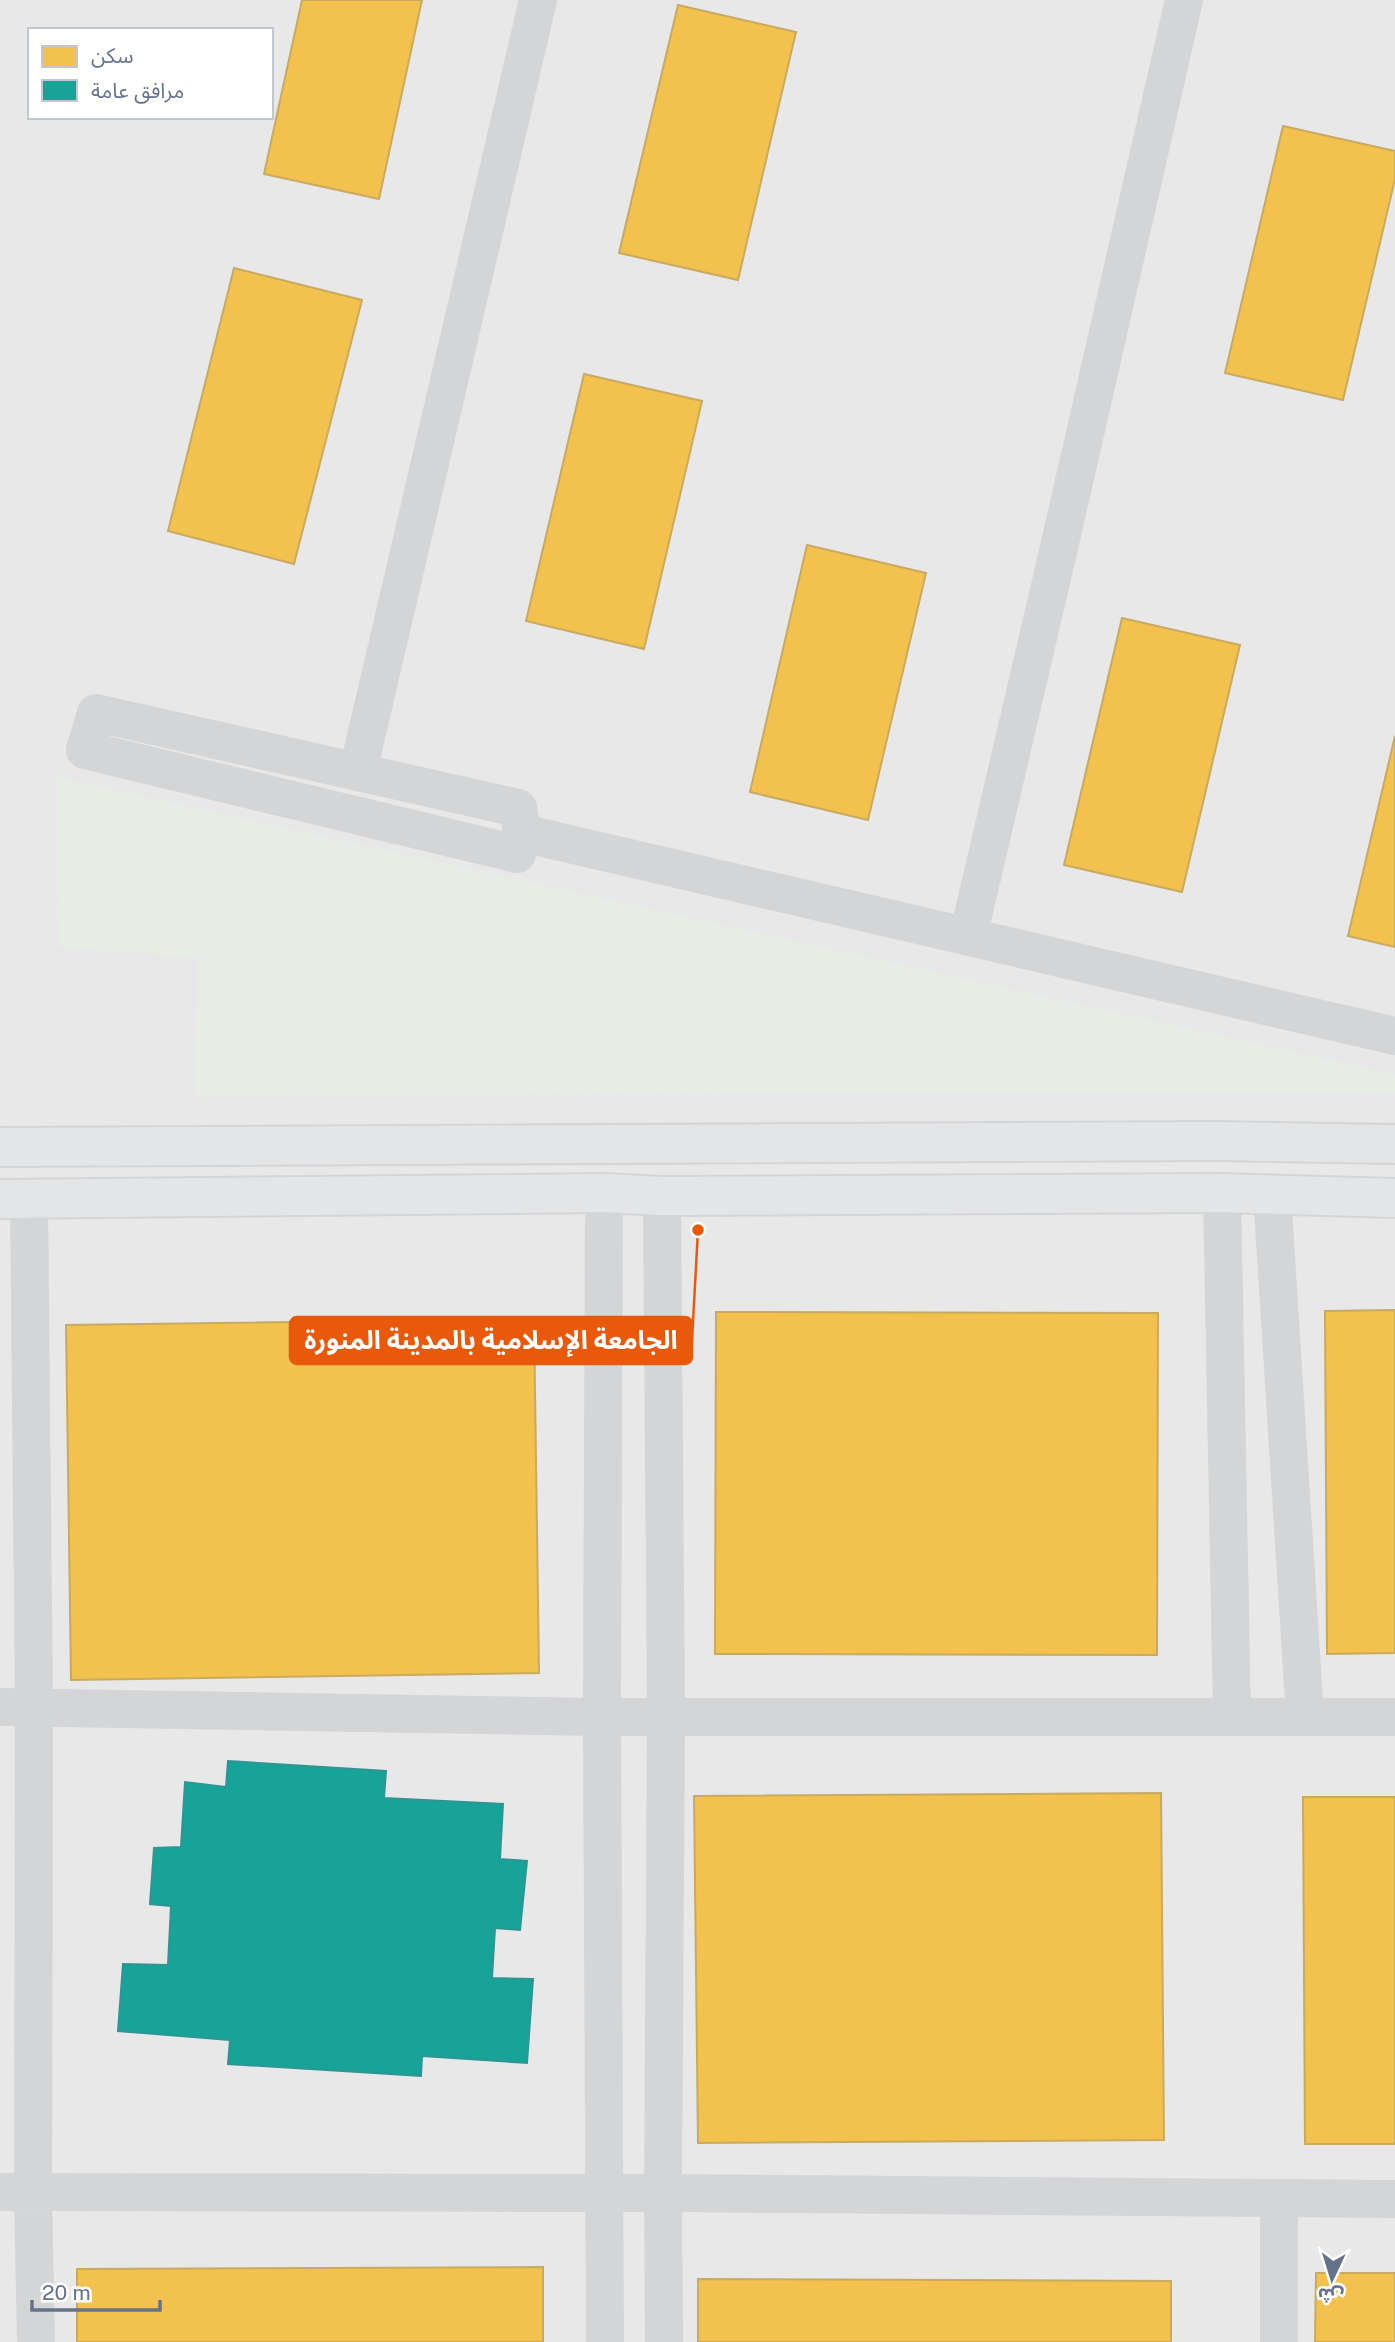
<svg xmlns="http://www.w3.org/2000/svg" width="1395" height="2342" font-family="'Public Sans','Noto Sans Arabic',sans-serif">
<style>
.built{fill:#e8e8e9;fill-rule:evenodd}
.green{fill:#e7ece5}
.homes{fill:#f2c14e;stroke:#c8aa60;stroke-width:2}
.public{fill:#17a398;stroke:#2e9594;stroke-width:2}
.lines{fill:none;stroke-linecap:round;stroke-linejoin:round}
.major-casing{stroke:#d4d5d6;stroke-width:42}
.minor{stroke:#d4d5d6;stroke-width:38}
.major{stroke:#e4e5e6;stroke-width:38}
.leader{fill:none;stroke:#e8590c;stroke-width:2.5}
.callout-dot{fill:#e8590c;stroke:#fff;stroke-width:2.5}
.callout{fill:#e8590c;stroke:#e8590c;stroke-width:2.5}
.callout-label{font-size:26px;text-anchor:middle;font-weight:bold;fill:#fff}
</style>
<rect width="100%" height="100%" fill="#f8f8f7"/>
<!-- built -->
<path class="built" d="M0 0H1395V2342H0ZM30 30H271V117H30Z"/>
<!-- green -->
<path class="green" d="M57 777 1395 1074V1093L195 1095 198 958 58 947Z"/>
<!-- homes -->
<path class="homes" d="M302 0H422L379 199 264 174Z
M678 5 796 32 738 280 619 253Z
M1283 126 1395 151V179L1343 400 1225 373Z
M234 268 362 300 294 564 168 531Z
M584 374 702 401 644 649 526 621Z
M807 545 926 573 868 820 750 792Z
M1122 618 1240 645 1182 892 1064 865Z
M1395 736V947L1348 936Z
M1395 1310V1653L1327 1654 1325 1311Z
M716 1312 1158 1313 1157 1655 715 1654Z
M534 1319 539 1673 71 1680 66 1325Z
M1161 1793 1164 2140 698 2143 694 1796Z
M1303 1797H1395V2144H1305Z
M543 2267V2342H77V2269Z
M1316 2273H1395V2342H1315Z
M698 2279 1171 2281V2342H698Z"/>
<!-- public -->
<path class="public" d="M228 1761 386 1771 384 1798 503 1804 500 1859 527 1861 520 1930 495 1928 492 1978 533 1979 527 2063 422 2056 421 2076 228 2064 230 2040 118 2031 123 1964 168 1965 171 1906 150 1904 154 1848 181 1847 185 1782 226 1787Z"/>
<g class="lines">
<!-- major casing -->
<g class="major-casing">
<path id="major" d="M0 1147 1217 1141 1395 1144
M0 1199 604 1193 662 1196 1222 1193 1395 1198"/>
</g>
<!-- minor -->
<path class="minor" d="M96 713 518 808 522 833 517 854 85 750Z
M358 771 538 0
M522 833 1395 1036
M968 937C1042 625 1113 313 1184 0
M604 1193 602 1717 605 2342
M1222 1193 1232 1717
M1272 1193 1305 1717
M662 1196 666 1716 663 2193 664 2342
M29 1201 34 1708 33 2193 36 2342
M0 1707 602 1717H1395
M0 2192 663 2193 1395 2199
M1279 2198V2342"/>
<!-- major -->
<use href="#major" class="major"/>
</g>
<!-- callouts -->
<path class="leader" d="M698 1230L692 1340"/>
<circle class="callout-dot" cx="698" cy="1230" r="7"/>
<rect class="callout" x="290" y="1317" width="402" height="47" rx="7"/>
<g class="callout-label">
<text x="491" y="1349">الجامعة الإسلامية بالمدينة المنورة</text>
</g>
<!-- legend -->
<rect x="28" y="28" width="245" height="91" fill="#ffffff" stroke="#c1c7d0" stroke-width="2"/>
<rect x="42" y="46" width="35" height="21" fill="#f2c14e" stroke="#c1c7d0" stroke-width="2"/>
<text x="91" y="63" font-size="21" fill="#65738a">سكن</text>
<rect x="42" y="80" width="35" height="21" fill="#17a398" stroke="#c1c7d0" stroke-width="2"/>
<text x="91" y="98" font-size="21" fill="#65738a">مرافق عامة</text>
<!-- north arrow -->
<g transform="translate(1332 2279) rotate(184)" stroke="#ffffff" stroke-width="5" paint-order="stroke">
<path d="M0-5L12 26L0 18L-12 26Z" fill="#65738a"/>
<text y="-10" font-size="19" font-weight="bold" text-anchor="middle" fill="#65738a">ش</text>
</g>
<!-- scale -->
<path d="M32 2300v10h128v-10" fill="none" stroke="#65738a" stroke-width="3.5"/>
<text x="42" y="2300" font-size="21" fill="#65738a" stroke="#ffffff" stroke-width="5" paint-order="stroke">20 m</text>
</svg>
